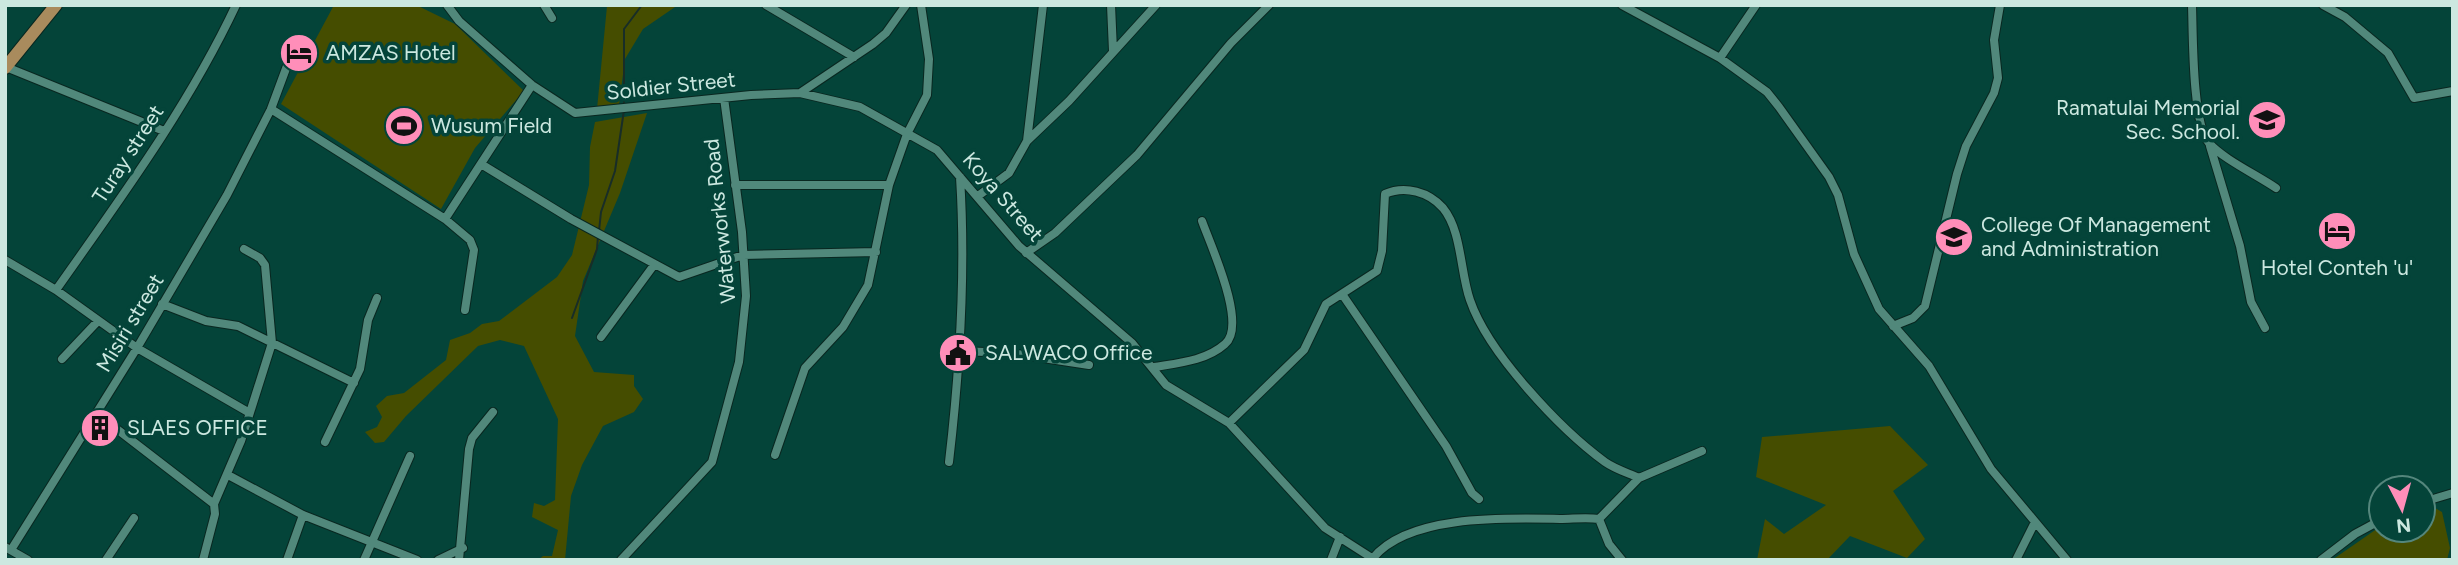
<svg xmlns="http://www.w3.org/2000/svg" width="2458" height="565" font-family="Figtree,sans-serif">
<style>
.green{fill:#454d00}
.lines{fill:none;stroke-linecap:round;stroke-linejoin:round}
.stream{stroke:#182d27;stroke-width:2}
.minor-casing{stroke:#092720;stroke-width:10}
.primary-casing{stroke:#092720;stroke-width:14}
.minor{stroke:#51887b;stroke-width:8}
.primary{stroke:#a98b5d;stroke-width:12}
.labels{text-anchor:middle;stroke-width:7;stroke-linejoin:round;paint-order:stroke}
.poi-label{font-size:21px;fill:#cce8e0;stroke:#044439;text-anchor:start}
.street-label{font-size:21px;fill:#cce8e0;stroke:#044439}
</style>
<rect width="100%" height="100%" fill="#044439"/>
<!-- green -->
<path class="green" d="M334 5H416L455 24 524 91 475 148 441 209 281 104Z
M678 5 643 29 625 59 619 105 597 109 607 6Z
M647 113 620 193 583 281 575 336 594 372 634 375V386L643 399 634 412 603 426 582 465 571 496 565 560H538L543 556H552L558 530 532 517 534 503 544 506 555 500 558 419 524 346 500 340 478 346 406 416 384 442 375 443 365 432 377 427 382 417 376 406 387 396 404 393 446 360 450 340 470 333 482 324 499 321 557 277 572 255 589 185 590 147 595 122Z
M1890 426 1928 465 1893 491 1925 539 1907 558 1850 536 1827 560H1757L1765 519 1784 534 1826 505 1756 477 1762 437Z
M2435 508 2442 512 2450 548 2447 560H2332L2381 526V530H2423V512Z"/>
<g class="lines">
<!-- stream -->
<path class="stream" d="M624 105V29L642 5
M599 231 601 212 615 171 624 110
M572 318 597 249 598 236"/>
<!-- minor casing -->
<g class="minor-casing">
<path id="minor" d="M447 5 459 21 532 85 575 113 751 95 800 93 873 44 886 33 906 5
M544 5 552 18
M766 5 854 57
M1111 5 1113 51
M1622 5 1720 58 1767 92 1779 107 1829 177 1838 195 1854 254 1879 309 1929 366 1991 469 2067 560
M2192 5C2193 33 2192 124 2209 143 2223 159 2257 175 2276 188
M2323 5 2345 17 2388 53 2414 98 2453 91
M1720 58 1756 5
M6 67 164 131
M800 93 860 107 937 150 1019 246 1132 343 1166 385 1229 423 1325 528 1375 560
M271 109 445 219 532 85
M1027 141 1043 5
M2210 146 2240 246 2251 302 2265 328
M481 164 571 219 679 277 743 255 876 252
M735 185H889
M978 196 1009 173 1027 141 1069 101 1156 5
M445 219 470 240 474 250 465 310
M1026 253 1055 233 1137 155 1231 43 1269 5
M5 260 56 290 137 348 248 412
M56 290C120 199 188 107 236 5
M1342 294 1446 446 1472 493 1479 499
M162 304 206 321 238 326 354 383
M1893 326 1913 318 1925 306 1957 174 1966 146 1994 93 1998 78 1994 40 2000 5
M601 337 654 265
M960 351 1010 353 1089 365
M62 359 97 322
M1154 367C1178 363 1206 361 1225 344 1248 325 1210 244 1202 221
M96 413 214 504
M1229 423 1304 350 1326 304 1377 271 1382 251 1385 194C1405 185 1429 192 1443 208 1462 231 1460 272 1470 300 1488 353 1560 429 1605 462 1615 469 1628 473 1639 478
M325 442 360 369 368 320 377 298
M775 455 805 368 843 327 868 285 889 185 907 134 927 95 929 59 921 5
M949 462C960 368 966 271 960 177
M228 475 303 515 417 560
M2423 502 2453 493
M214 504 241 441 272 343 265 265 260 258 244 249
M1599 519 1609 544 1622 560
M5 547 28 560
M11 550 137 348 227 195 271 109 291 55
M1373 558C1409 514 1507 518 1560 519 1573 519 1586 517 1599 519L1639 478 1702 451
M106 560 134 518
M203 560 215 514 214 504
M287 560 303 515
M364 560 410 456
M438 560 463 548
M459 560 469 449 472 438 493 412
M621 560 712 462 739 362 746 296 742 232 724 98
M1331 560 1340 537
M2016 560 2035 522
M2321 560 2355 534 2381 520"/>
</g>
<!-- primary casing -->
<g class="primary-casing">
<path id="primary" d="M5 68 56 5"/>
</g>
<!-- minor -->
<use href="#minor" class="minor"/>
<!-- primary -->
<use href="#primary" class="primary"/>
</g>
<!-- icons -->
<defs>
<g id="hotel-disc" transform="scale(2.0125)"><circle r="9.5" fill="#ff8eb9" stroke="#044439"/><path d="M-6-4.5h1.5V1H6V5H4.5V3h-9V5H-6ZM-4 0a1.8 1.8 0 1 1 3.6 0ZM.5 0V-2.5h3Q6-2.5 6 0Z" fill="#111"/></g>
<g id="school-disc" transform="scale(2.0125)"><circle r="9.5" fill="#ff8eb9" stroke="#044439"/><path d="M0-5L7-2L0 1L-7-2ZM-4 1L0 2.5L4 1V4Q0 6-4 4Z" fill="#111"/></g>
<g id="stadium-disc" transform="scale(2.0125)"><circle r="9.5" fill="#ff8eb9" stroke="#044439"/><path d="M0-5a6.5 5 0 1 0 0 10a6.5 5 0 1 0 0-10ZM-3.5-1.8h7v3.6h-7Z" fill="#111"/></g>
<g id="university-disc" transform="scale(2.0125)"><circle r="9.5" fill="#ff8eb9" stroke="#044439"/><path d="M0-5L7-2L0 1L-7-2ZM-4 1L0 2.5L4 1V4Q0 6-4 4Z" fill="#111"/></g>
<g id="civic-disc" transform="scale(2.0125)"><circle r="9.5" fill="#ff8eb9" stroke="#044439"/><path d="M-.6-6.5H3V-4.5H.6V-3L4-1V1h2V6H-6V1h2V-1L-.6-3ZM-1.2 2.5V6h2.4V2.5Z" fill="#111"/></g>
<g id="building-disc" transform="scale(2.0125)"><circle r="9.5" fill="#ff8eb9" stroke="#044439"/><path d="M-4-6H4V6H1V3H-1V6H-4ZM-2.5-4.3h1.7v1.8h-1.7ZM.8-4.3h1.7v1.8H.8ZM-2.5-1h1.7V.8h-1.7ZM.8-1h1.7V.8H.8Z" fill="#111"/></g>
</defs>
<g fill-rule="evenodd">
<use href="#hotel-disc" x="299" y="53"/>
<use href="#school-disc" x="2267" y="120"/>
<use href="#stadium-disc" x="404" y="126"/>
<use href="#hotel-disc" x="2337" y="231"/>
<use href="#university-disc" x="1954" y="237"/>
<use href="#civic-disc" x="958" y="353"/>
<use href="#building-disc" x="100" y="428"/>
</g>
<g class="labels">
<!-- poi labels -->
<g class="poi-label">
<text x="326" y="60">AMZAS Hotel</text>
<text x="2240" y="115" text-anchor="end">Ramatulai Memorial<tspan x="2240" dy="24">Sec. School.</tspan></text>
<text x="431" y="133">Wusum Field</text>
<text x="1981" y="232">College Of Management<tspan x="1981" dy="24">and Administration</tspan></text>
<text x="2337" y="275" text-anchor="middle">Hotel Conteh 'u'</text>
<text x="985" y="360">SALWACO Office</text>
<text x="127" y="435">SLAES OFFICE</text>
</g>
<!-- street labels -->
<g class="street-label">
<text transform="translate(671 86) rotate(-6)" y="7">Soldier Street</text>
<text transform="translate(128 154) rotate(-57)" y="7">Turay street</text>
<text transform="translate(1003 197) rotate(49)" y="7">Koya Street</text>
<text transform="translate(720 221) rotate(-96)" y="7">Waterworks Road</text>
<text transform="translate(130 323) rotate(-59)" y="7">Misiri street</text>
</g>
</g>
<!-- border -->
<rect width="2458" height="565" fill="none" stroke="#cce8e0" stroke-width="14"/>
<!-- north arrow -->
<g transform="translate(2402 509) rotate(174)"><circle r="33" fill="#044439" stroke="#54867c" stroke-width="2"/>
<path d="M0-5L12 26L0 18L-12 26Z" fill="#ff8eb9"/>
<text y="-10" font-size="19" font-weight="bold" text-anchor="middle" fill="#cce8e0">N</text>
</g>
</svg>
